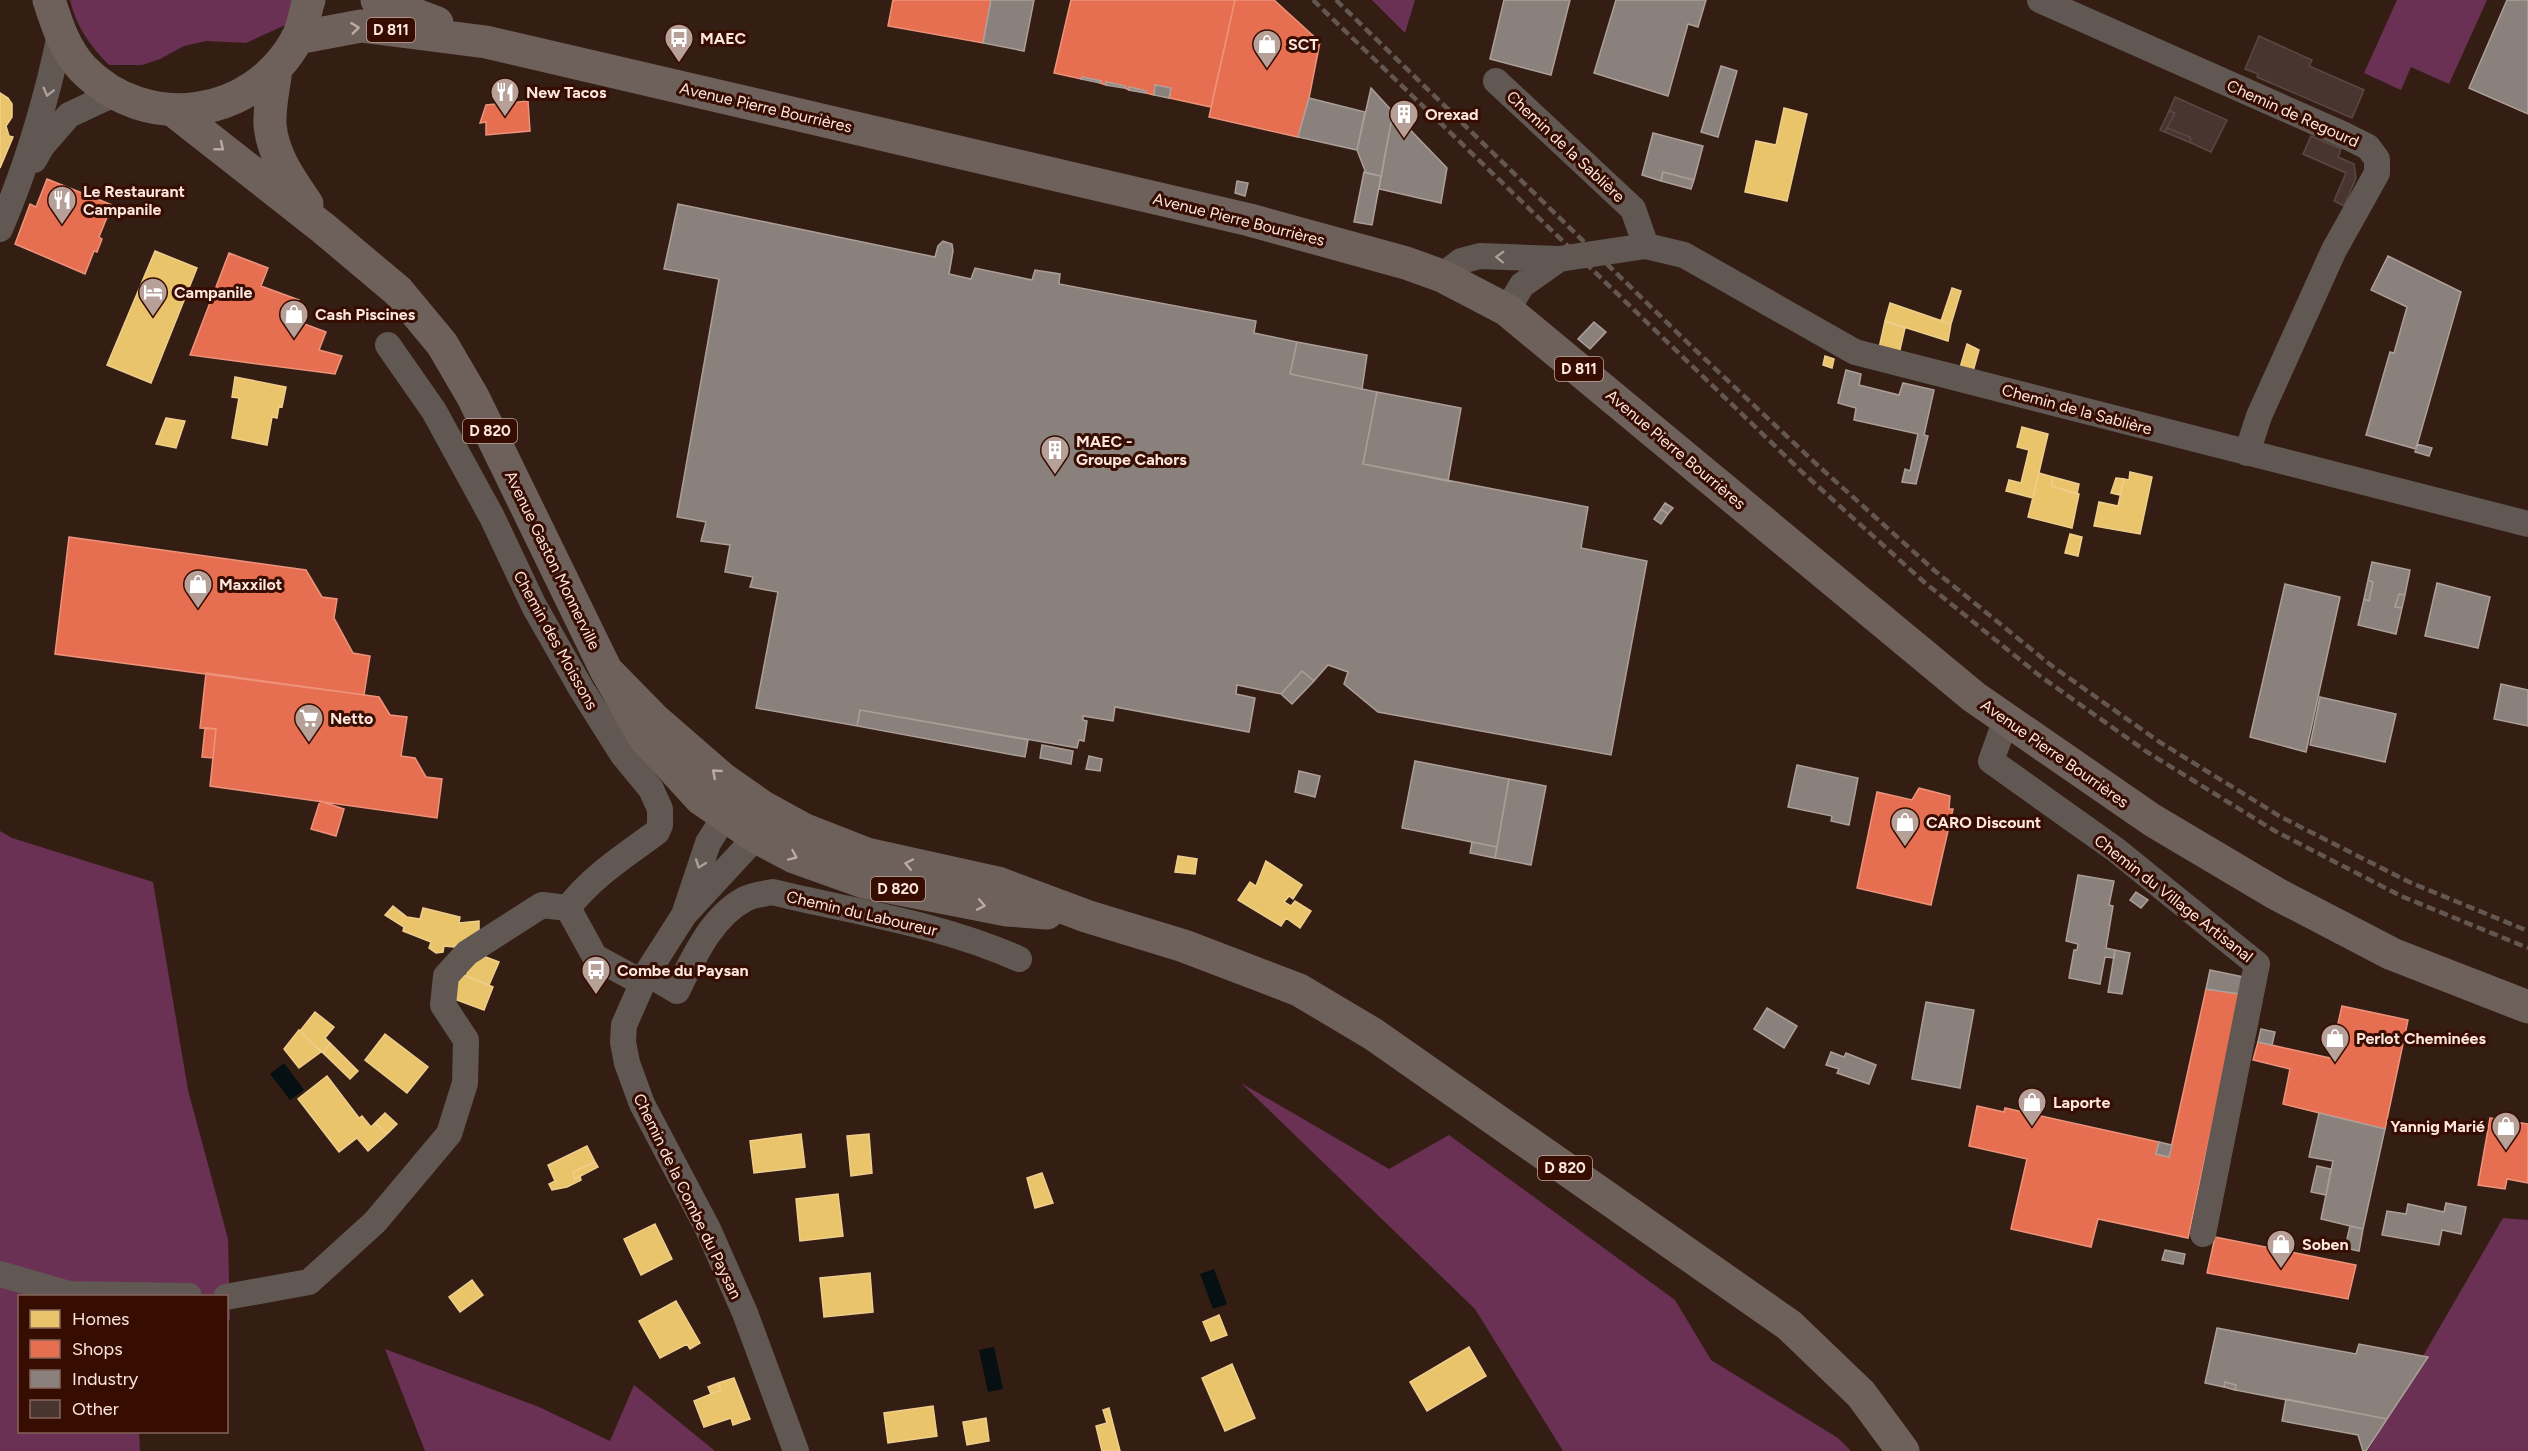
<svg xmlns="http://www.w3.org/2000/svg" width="2528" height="1451" font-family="Figtree,sans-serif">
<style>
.green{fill:#6a3154}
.water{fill:#060f12}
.homes{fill:#e9c46a;stroke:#efce8d;stroke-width:1.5}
.shops{fill:#e76f51;stroke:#ee937b;stroke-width:1.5}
.industry{fill:#8a817c;stroke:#ac9f99;stroke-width:1.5}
.building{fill:#483530;stroke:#5c4843;stroke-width:1.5}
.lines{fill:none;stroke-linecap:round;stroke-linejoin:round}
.street{stroke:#615854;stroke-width:26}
.primary{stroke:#6e605b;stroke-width:33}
.rail{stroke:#645752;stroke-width:4.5;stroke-dasharray:9 4.5;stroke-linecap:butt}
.oneway{stroke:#bdaaa3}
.oneway2{stroke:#af9f99}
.labels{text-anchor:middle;stroke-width:6;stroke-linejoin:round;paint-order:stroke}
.shield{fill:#360d00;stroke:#c1a59b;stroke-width:1.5}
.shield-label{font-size:15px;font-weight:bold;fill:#fde6de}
.poi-label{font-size:16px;font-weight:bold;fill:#fde6de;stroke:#360d00;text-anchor:start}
.street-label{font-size:16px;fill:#fde6de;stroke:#360d00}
</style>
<rect width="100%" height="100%" fill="#341e14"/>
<!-- green -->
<path class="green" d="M70 0H300L292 22 246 43 206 41 184 46 160 59 142 65H109C90 46 76 26 70 0Z
M1372 0H1415L1405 33Z
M2397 0H2487L2449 84 2411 67 2401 90 2364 73Z
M0 831 12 838 153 882 188 1090 228 1239 230 1320 227 1319 226 1296H20V1432H139L140 1451H0Z
M1241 1083 1389 1169 1449 1135 1675 1300 1711 1360 1838 1438 1851 1451H1563L1475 1309Z
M2503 1218 2528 1220V1451H2368Z
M385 1349 539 1407 610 1441 634 1385 715 1451H425Z"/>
<!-- water -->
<path class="water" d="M284 1063 304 1090 290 1100 270 1074Z
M1214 1269 1227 1304 1213 1309 1200 1274Z
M994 1347 1003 1389 988 1392 979 1350Z"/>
<!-- homes -->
<path class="homes" d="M0 93 8 98 12 104V117L6 126 9 136 13 137 0 168Z
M1784 108 1807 114 1787 201 1745 192 1756 141 1776 145Z
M155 251 197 268 151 383 107 365Z
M1952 288 1961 291 1951 324 1941 321Z
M1890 303 1951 324 1948 341 1885 321Z
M1885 321 1905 328 1899 354 1879 348Z
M1967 344 1979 350 1972 375 1959 371Z
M1825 356 1834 359 1832 368 1823 365Z
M235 377 286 387 282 407 279 406 277 418 272 417 267 445 232 438 239 398 232 397Z
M166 418 185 421 176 448 156 444Z
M2022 427 2048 434 2033 498 2006 491 2009 480 2021 483 2029 450 2017 447Z
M2130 472 2152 477 2140 534 2094 526 2099 502 2118 506 2124 479 2129 480Z
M2039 473 2053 477 2051 486 2079 494 2072 528 2028 517Z
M2053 477 2079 484 2077 494 2051 486Z
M2116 478 2124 479 2120 495 2111 493Z
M2070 534 2082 537 2078 556 2065 553Z
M1178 856 1197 859 1195 874 1175 872Z
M1266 861 1302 885 1293 899 1289 896 1284 902 1291 906 1295 901 1311 911 1300 928 1286 918 1281 926 1238 900 1250 882 1256 886Z
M393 906 407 917 420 919 423 908 460 917 459 923 479 921V932L454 947 444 946 443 952 436 953 429 948 431 942 403 931 404 927 385 915Z
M475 953 499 962 489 985 466 976Z
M459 973 493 987 484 1010 449 997Z
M315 1012 334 1027 325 1038 330 1043 323 1053 300 1031Z
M299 1030 321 1052 299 1068 284 1049Z
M385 1034 428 1067 407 1093 365 1060Z
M330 1043 358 1071 350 1079 323 1053Z
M327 1076 359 1118 362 1116 371 1127 375 1123 387 1134 368 1151 357 1138 339 1152 298 1099Z
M385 1113 397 1124 387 1134 375 1123Z
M801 1134 805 1167 754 1173 750 1141Z
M869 1134 872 1173 851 1176 847 1136Z
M587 1146 595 1162 573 1172 575 1179 580 1176 581 1180 567 1187 552 1190 549 1184 555 1181 548 1165Z
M595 1162 598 1167 575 1179 573 1172Z
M1042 1173 1053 1203 1035 1208 1027 1178Z
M838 1194 843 1236 800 1241 796 1199Z
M655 1224 672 1259 641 1275 624 1239Z
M870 1273 873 1312 824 1317 820 1278Z
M472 1280 483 1295 460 1312 449 1297Z
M676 1301 700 1343 690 1349 687 1344 660 1358 639 1321Z
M1219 1315 1227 1335 1211 1341 1203 1322Z
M1469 1347 1486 1376 1427 1411 1410 1382Z
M1232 1364 1255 1418 1225 1431 1202 1378Z
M734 1378 750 1419 733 1425 731 1418 704 1427 694 1401 721 1390 718 1383Z
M718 1383 721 1390 711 1394 708 1387Z
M933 1406 937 1436 888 1443 884 1413Z
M1109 1408 1120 1451H1102L1096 1426 1107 1423 1103 1410Z
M986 1418 989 1441 967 1445 963 1422Z"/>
<!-- shops -->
<path class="shops" d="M893 0H991L983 43 888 26Z
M1071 0H1235L1211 107 1169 98 1171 88 1155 85 1154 95 1146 93V91L1129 87V90L1125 88V86L1106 82V85L1100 83 1101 81 1082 77 1081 79 1054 73Z
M1235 0H1274L1320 42 1309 98 1298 137 1209 117Z
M528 101 530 131 486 135V122L480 123 486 105Z
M47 179 112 205 99 237 102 239 97 252 94 251 85 274 15 244 30 204 36 207Z
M229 253 268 268 261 286 299 300 291 319 326 332 319 350 342 356 335 374 190 355Z
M69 537 306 570 322 597 337 599 334 618 353 653 370 656 364 695 55 654Z
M206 673 379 697 390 715 407 717 401 756 415 758 426 777 442 779 437 818 210 786 216 729 200 728Z
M205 728 216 729 213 758 202 757Z
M1919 788 1950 796 1949 809H1953L1931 905 1857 888 1877 792 1912 800Z
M320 801 344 809 336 836 311 829Z
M2206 989 2240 994 2188 1238 2098 1219 2091 1247 2011 1229 2027 1159 1969 1146 1977 1106 2004 1112 2005 1108 2159 1142 2156 1154 2169 1157Z
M2342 1006 2408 1020 2385 1129 2283 1104 2290 1069 2253 1060 2258 1042 2330 1058Z
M2490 1118 2528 1124V1183L2507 1179 2505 1189 2478 1185Z
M2215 1237 2356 1265 2348 1299 2207 1273Z"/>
<!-- industry -->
<path class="industry" d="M991 0H1034L1024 51 983 43Z
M1504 0H1570L1551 75 1490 59Z
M1616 0H1706L1698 27 1688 24 1668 96 1594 73Z
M2507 0H2528V114L2469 88Z
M1721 66 1737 71 1718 137 1701 132Z
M1082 77 1101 81 1100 83 1081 79Z
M1106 82 1125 86V88L1106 85Z
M1155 85 1171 88 1169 98 1154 95Z
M1129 87 1146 91V93L1129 90Z
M1371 88 1393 112 1381 176 1366 173 1357 150Z
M1309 98 1365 112 1357 150 1298 137Z
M1393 112 1447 168 1441 203 1379 189Z
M1653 133 1703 146 1694 180 1663 172 1661 181 1642 175Z
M1364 172 1381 176 1372 225 1354 222Z
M1663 172 1694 180 1691 189 1661 181Z
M1237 181 1248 183 1245 196 1235 193Z
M678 204 935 257 938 246 943 241 952 244 953 251 949 274 971 279 975 268 1032 280 1035 270 1060 274 1059 284 1256 321 1254 333 1297 342 1290 374 1377 392 1363 464 1588 507 1581 548 1647 561 1611 755 1378 712 1344 684 1348 672 1328 665 1314 681 1302 671 1281 694 1237 685 1236 694 1255 698 1249 732 1115 707 1113 721 1083 716V720L1087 721 1084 741 1079 740 1077 748 860 710 857 726 756 708 778 592 750 587 753 577 725 572 730 545 701 541 706 522 677 517 719 279 664 269Z
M2388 256 2461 292 2416 449 2366 435 2390 352 2394 353 2407 307 2371 290Z
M1594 322 1606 332 1590 349 1578 339Z
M1297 342 1367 355 1362 389 1290 374Z
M1846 370 1861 374 1859 385 1899 395 1903 383 1934 390 1924 435 1928 436 1916 484 1902 482 1905 469 1910 471 1918 434 1854 420 1856 408 1838 403Z
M1377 392 1461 408 1448 481 1363 464Z
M2417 444 2432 448 2429 456 2415 452Z
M1665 503 1673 508 1668 514 1661 509Z
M1661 509 1668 514 1661 524 1654 519Z
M2372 562 2410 570 2405 595 2399 594 2395 607 2402 608 2396 634 2358 625 2364 599 2369 601 2373 582 2368 580Z
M2368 580 2373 582 2369 601 2364 599Z
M2437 583 2490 597 2478 648 2425 636Z
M2285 584 2340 597 2306 752 2250 737Z
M2399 594 2405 595 2402 608 2395 607Z
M1302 671 1314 681 1292 704 1281 694Z
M2501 684 2528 690V726L2494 719Z
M2320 697 2396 714 2385 762 2310 745Z
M860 710 1028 740 1025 757 857 726Z
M1042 745 1073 751 1071 764 1040 758Z
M1089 756 1102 759 1100 771 1086 769Z
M1415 761 1509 779 1497 847 1402 828Z
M1797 765 1858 778 1849 825 1831 821 1832 816 1788 807Z
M1299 771 1320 776 1315 797 1295 792Z
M1509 779 1546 786 1531 865 1495 858Z
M1472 842 1497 847 1495 858 1470 853Z
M2078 875 2114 881 2109 905 2113 906 2106 948 2115 950 2114 958 2105 957 2100 984 2069 978 2074 950H2077L2078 944 2066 941Z
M2136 892 2148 900 2141 908 2130 900Z
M2115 950 2130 953 2122 994 2108 992Z
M2210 970 2244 977 2240 994 2206 989Z
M1926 1002 1974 1010 1960 1088 1912 1079Z
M1767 1008 1797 1026 1784 1048 1754 1029Z
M2261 1029 2275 1032 2272 1045 2258 1042Z
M1831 1052 1844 1057 1846 1053 1876 1065 1869 1084 1837 1073 1839 1069 1826 1065Z
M2319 1113 2385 1129 2363 1229 2321 1219 2333 1161 2309 1157Z
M2159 1142 2172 1145 2169 1157 2156 1154Z
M2317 1166 2331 1169 2326 1195 2311 1192Z
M2446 1203 2466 1207 2461 1234 2442 1230 2439 1245 2382 1235 2387 1211 2406 1214 2408 1204 2444 1212Z
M2350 1226 2363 1229 2359 1251 2345 1248Z
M2165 1250 2185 1254 2183 1264 2162 1260Z
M2217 1328 2356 1354 2359 1344 2428 1357 2387 1419 2235 1390 2236 1385 2225 1382 2224 1387 2205 1383Z
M2225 1382 2236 1385 2235 1390 2224 1387Z
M2286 1399 2387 1419 2366 1451H2363L2358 1435 2282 1421Z"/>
<!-- building -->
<path class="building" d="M2259 36 2312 60 2309 66 2364 90 2352 118 2257 77 2258 74 2245 69Z
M2175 97 2227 120 2211 152 2191 143 2190 137 2167 128 2175 113 2169 111Z
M2169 111 2175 113 2165 132 2160 130Z
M2167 128 2190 137 2191 143 2165 132Z
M2311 136 2341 149 2338 157 2354 164 2356 178 2344 206 2334 201 2346 173 2303 154Z"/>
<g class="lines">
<!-- street -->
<path class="street" d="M2040 0 2342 134 2368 147 2377 159V173L2334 250 2259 416 2247 453
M1496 81 1633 209 1646 246
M34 160 42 146 69 115 114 94
M0 229C27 166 46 102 60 35
M1442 276 1461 261 1480 256 1559 259 1646 246 1684 255 1855 352 2528 524
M1507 310 1522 285 1559 259
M388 345 434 411 492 517 534 606 582 690 623 755 651 789 660 809V825L657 832C626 855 591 877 568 908
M2006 719 1991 761 2116 850 2257 964 2203 1234
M568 908 595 957 641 982
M684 915 708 843 725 816 763 807 756 837 684 915 647 973 624 1025 623 1042 627 1063 642 1104 708 1229 745 1313 796 1451
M647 973 677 991C693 959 711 917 745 899 752 895 764 894 772 892 855 912 941 924 1019 959
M0 1274 69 1294 189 1296
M226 1297 309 1282 375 1222 449 1134 465 1083 466 1040 443 1005 446 976 467 953 542 905 568 908"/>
<!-- primary -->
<path class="primary" d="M49 0C57 25 65 50 83 69 147 134 253 119 297 39 303 28 305 12 309 0
M377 0 437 23
M297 38 361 26 486 42 1250 220 1406 263 1442 276 1507 310 1974 697 2152 820 2275 893 2392 954 2528 1007
M276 69C274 86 269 107 270 125 273 156 290 179 307 204
M174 111 323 228 398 291 442 344 473 397 606 670 644 737 701 799 756 837 794 857 864 882 1007 910 1047 913
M606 670 655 720 723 779 763 807 803 829 867 854 998 883 1086 916 1184 946 1299 990 1373 1034 1789 1325 1861 1394 1903 1451"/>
<!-- rail -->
<path class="rail" d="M1313 0 1802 472 1924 582 2040 676 2147 752 2275 831 2401 896 2528 948
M1336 0 1689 344 1813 461 1935 571 2052 666 2158 741 2281 817 2409 882 2528 931"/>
</g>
<!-- one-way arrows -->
<defs><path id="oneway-chevron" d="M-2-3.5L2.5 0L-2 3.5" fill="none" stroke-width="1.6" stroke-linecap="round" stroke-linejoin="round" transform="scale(1.5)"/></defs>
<g class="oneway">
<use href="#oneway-chevron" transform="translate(355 28) rotate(-7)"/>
<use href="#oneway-chevron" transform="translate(220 147) rotate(39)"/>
<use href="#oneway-chevron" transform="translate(716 773) rotate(-139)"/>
<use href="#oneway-chevron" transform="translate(793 856) rotate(24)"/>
<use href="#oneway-chevron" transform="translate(909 864) rotate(-168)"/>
<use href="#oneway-chevron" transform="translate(981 905) rotate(11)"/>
</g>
<g class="oneway2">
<use href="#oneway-chevron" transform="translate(48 92) rotate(104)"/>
<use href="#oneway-chevron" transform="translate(1500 257) rotate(-178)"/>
<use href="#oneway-chevron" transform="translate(700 864) rotate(110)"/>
</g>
<!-- icons -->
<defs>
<g id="bus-pin" transform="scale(1.5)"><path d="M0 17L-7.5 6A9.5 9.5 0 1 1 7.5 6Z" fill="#b7a097" stroke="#360d00"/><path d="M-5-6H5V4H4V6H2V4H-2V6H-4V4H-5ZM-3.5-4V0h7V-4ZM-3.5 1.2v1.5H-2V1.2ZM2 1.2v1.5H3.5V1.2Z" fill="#fff"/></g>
<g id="shop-pin" transform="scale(1.5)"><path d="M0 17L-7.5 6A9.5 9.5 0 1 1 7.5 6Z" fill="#b7a097" stroke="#360d00"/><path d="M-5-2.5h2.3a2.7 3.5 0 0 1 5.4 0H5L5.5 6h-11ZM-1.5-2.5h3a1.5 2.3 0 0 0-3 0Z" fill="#fff"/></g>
<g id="restaurant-pin" transform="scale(1.5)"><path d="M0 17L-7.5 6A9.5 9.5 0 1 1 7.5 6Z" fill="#b7a097" stroke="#360d00"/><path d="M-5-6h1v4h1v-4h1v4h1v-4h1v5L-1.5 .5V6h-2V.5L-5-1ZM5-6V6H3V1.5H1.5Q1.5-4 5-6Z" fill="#fff"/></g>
<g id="building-pin" transform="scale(1.5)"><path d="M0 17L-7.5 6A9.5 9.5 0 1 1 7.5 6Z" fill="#b7a097" stroke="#360d00"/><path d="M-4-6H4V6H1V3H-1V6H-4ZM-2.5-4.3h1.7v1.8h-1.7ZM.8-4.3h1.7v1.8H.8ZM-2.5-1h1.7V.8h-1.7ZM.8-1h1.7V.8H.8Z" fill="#fff"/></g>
<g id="hotel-pin" transform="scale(1.5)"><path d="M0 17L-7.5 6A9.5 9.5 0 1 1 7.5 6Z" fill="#b7a097" stroke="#360d00"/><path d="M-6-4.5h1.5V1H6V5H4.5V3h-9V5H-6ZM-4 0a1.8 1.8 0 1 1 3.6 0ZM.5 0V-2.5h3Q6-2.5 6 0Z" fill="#fff"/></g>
<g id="supermarket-pin" transform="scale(1.5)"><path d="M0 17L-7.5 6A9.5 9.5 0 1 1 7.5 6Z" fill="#b7a097" stroke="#360d00"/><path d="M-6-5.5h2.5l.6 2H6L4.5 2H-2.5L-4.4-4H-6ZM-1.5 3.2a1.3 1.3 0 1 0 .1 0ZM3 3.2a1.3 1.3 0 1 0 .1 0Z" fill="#fff"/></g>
</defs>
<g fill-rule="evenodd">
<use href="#bus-pin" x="679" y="38"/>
<use href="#shop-pin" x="1267" y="44"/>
<use href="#restaurant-pin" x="505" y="92"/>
<use href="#building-pin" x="1404" y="114"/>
<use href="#restaurant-pin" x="62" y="200"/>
<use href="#hotel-pin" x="153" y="292"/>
<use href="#shop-pin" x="294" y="314"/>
<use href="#building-pin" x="1055" y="450"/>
<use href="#shop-pin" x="198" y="584"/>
<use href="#supermarket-pin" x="309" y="718"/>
<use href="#shop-pin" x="1905" y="822"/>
<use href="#bus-pin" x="596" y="970"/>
<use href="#shop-pin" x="2335" y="1038"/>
<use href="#shop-pin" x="2032" y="1102"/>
<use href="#shop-pin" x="2506" y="1126"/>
<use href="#shop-pin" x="2281" y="1244"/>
</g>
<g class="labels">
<!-- shield labels -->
<g class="shield">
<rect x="367" y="18" width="48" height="24" rx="4.5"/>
<rect x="1555" y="357" width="48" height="24" rx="4.5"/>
<rect x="463" y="419" width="54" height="24" rx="4.5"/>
<rect x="871" y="877" width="54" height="24" rx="4.5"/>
<rect x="1538" y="1156" width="54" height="24" rx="4.5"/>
</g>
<g class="shield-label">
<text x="391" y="35">D 811</text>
<text x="1579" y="374">D 811</text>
<text x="490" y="436">D 820</text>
<text x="898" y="894">D 820</text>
<text x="1565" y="1173">D 820</text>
</g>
<!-- poi labels -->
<g class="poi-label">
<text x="700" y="44">MAEC</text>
<text x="1288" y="50">SCT</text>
<text x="526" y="98">New Tacos</text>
<text x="1425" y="120">Orexad</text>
<text x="83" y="197">Le Restaurant<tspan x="83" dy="18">Campanile</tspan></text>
<text x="174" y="298">Campanile</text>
<text x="315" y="320">Cash Piscines</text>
<text x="1076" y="447">MAEC -<tspan x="1076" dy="18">Groupe Cahors</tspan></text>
<text x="219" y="590">Maxxilot</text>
<text x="330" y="724">Netto</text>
<text x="1926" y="828">CARO Discount</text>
<text x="617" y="976">Combe du Paysan</text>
<text x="2356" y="1044">Perlot Cheminées</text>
<text x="2053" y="1108">Laporte</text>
<text x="2485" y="1132" text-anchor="end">Yannig Marié</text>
<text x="2302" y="1250">Soben</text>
</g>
<!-- street labels -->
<g class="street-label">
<text transform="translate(766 107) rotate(13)" y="6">Avenue Pierre Bourrières</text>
<text transform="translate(2293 113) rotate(24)" y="6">Chemin de Regourd</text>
<text transform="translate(1566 146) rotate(43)" y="6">Chemin de la Sablière</text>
<text transform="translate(1239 219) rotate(14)" y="6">Avenue Pierre Bourrières</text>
<text transform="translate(2077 409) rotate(15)" y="6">Chemin de la Sablière</text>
<text transform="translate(1676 449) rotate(40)" y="6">Avenue Pierre Bourrières</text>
<text transform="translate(553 560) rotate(64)" y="6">Avenue Gaston Monnerville</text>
<text transform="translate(556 640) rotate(61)" y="6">Chemin des Moissons</text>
<text transform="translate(2055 753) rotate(35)" y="6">Avenue Pierre Bourrières</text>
<text transform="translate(2174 898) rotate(38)" y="6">Chemin du Village Artisanal</text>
<text transform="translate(862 913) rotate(13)" y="6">Chemin du Laboureur</text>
<text transform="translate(688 1196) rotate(64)" y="6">Chemin de la Combe du Paysan</text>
</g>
</g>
<!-- legend -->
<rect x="18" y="1295" width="210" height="138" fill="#360d00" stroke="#866459" stroke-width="1.5"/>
<rect x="30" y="1310" width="30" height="18" fill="#e9c46a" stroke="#866459" stroke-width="1.5"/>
<text x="72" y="1325" font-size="18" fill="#fde6de">Homes</text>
<rect x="30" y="1340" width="30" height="18" fill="#e76f51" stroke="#866459" stroke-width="1.5"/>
<text x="72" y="1355" font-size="18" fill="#fde6de">Shops</text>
<rect x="30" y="1370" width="30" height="18" fill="#8a817c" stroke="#866459" stroke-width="1.5"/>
<text x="72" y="1385" font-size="18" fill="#fde6de">Industry</text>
<rect x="30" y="1400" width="30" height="18" fill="#483530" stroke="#866459" stroke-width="1.5"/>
<text x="72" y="1415" font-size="18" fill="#fde6de">Other</text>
</svg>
